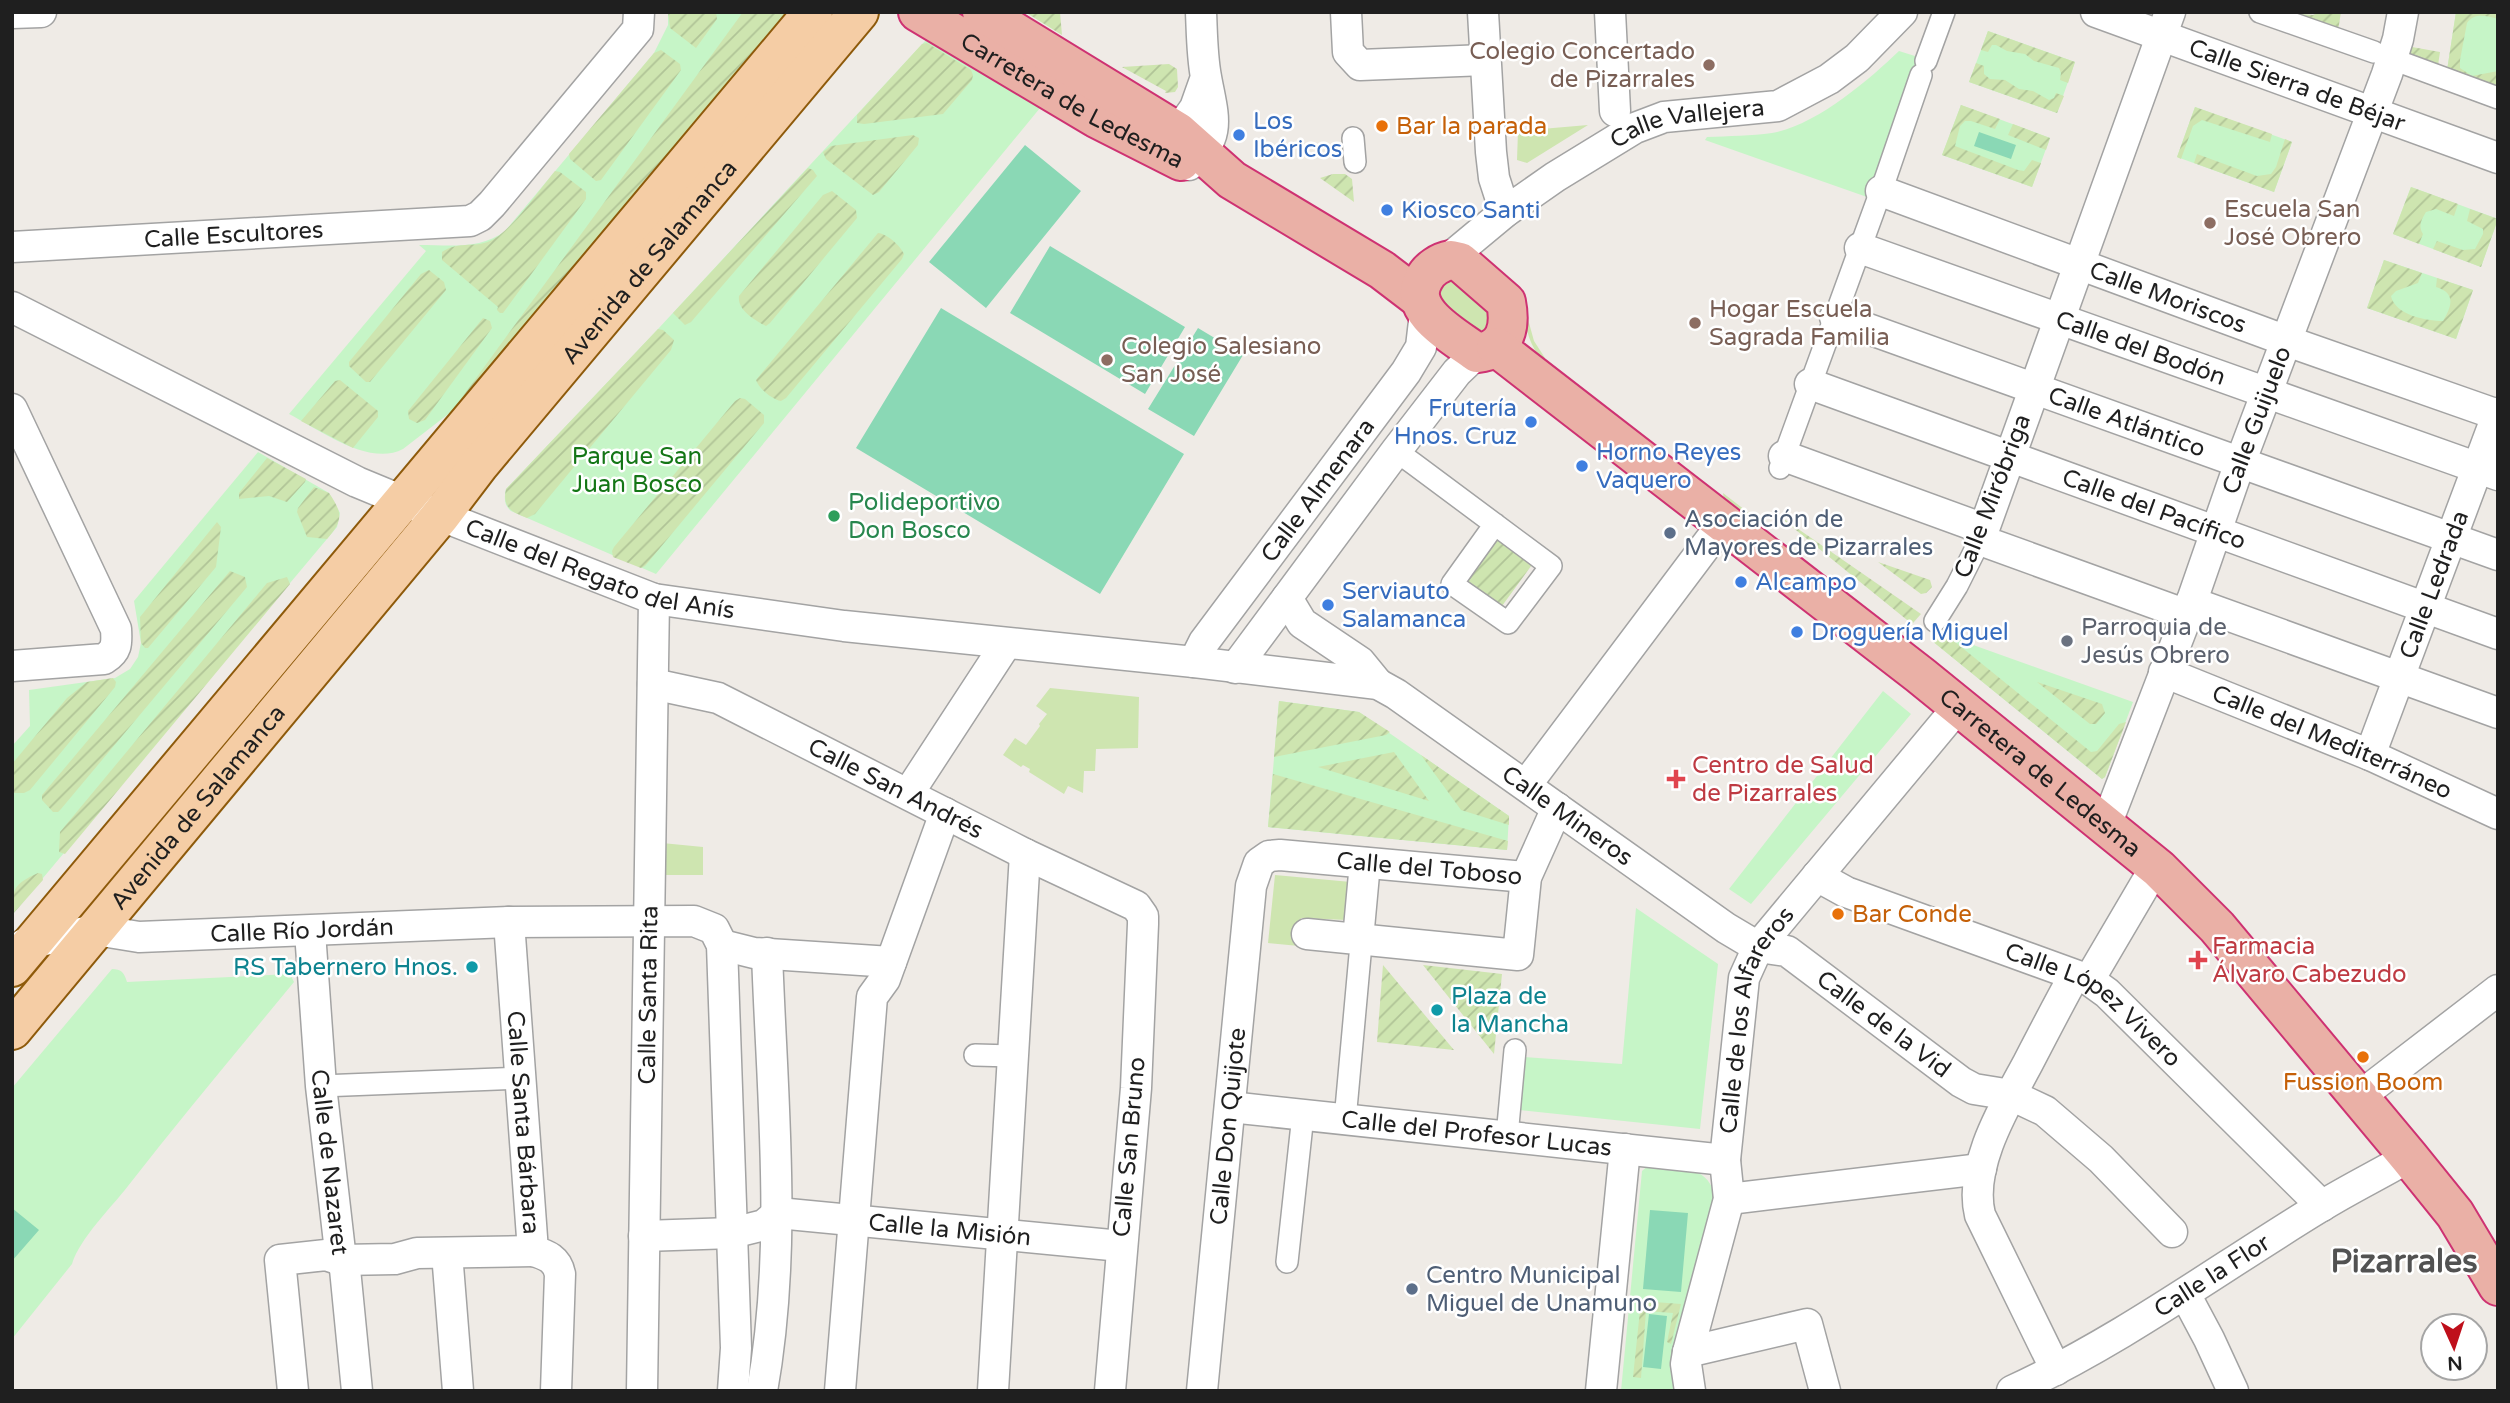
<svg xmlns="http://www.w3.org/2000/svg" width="2510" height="1403" font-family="'Varela Round',sans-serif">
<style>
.grass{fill:#cee5b0}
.park{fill:#c6f5c7}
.garden{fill:url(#garden-furrows)}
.pitch{fill:#8ad8b5}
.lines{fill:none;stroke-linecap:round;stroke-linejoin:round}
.pedestrian-casing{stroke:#a3a3a3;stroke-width:24}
.minor-casing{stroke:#a3a3a3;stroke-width:33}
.primary-casing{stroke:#8e5a0b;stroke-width:42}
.trunk-casing{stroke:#ce3272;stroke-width:42}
.pedestrian{stroke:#fff;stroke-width:21}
.minor{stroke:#fff;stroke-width:30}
.primary{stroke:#f5cda5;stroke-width:38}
.trunk{stroke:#eab0a6;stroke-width:38}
.education-dot{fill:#8d6e63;stroke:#fff;stroke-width:2.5}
.food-dot{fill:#e8710a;stroke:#fff;stroke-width:2.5}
.shop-dot{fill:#3f7fe0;stroke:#fff;stroke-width:2.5}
.leisure-dot{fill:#2e9e5b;stroke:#fff;stroke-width:2.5}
.service-dot{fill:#5c6f8a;stroke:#fff;stroke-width:2.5}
.worship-dot{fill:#6b7280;stroke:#fff;stroke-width:2.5}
.health-dot{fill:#e0444e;stroke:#fff;stroke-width:2.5}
.culture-dot{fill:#0f9aa8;stroke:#fff;stroke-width:2.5}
.labels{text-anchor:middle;stroke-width:5;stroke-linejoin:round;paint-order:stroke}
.education-label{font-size:24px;fill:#785e54;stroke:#fff;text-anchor:start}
.street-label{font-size:24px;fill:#1f1f1f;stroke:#fff}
.shop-label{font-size:24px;fill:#366cbe;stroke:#fff;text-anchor:start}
.food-label{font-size:24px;fill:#c56008;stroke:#fff;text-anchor:start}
.park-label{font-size:24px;fill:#147616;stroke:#fff}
.leisure-label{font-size:24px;fill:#27864d;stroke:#fff;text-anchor:start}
.service-label{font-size:24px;fill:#4e5e75;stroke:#fff;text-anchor:start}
.worship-label{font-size:24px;fill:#5b616d;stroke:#fff;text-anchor:start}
.health-label{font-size:24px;fill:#be3a42;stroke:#fff;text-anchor:start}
.culture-label{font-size:24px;fill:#0d838f;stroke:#fff;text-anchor:end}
.district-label{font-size:32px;font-weight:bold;fill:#525252;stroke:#fff}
</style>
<defs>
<pattern id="garden-furrows" width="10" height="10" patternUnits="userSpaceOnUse" patternTransform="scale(1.75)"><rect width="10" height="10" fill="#cee5b0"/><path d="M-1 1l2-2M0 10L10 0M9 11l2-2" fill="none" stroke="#b0c497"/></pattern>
</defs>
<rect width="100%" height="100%" fill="#efebe6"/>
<!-- grass -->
<path class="grass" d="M1588 125 1527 163 1517 160 1518 131Z
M1451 278 1491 308 1488 327 1479 332 1469 331 1434 291Z
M1523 301 1534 341 1545 358 1543 361C1527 343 1525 324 1523 301Z
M1723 493 1763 524 1757 532 1725 506Z
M1050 688 1139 697 1138 748 1096 749 1095 771H1084L1083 793 1068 786 1064 794 1029 772 1030 769 1023 765 1021 767 1003 755 1015 738 1026 745 1040 726 1039 724 1047 714 1036 706Z
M662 843 703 847V875H662Z
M1275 875 1351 882 1347 920 1301 918 1299 946 1268 943Z"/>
<!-- park -->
<path class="park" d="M668 12H786L460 405 403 449C369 467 320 430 289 414L426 251 419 245C450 245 480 250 505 231L654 53 668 25Z
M2456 12H2498V95L2446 77Z
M1988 31 2075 62 2057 113 1969 82Z
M926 40 1040 108 656 574 511 511C504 505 504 499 506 489L658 329Z
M1899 51 1918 57 1867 197 1705 140 1707 137C1729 136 1751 136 1772 133 1815 126 1869 80 1899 51Z
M1961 105 2050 138 2032 187 1942 155Z
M2195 107 2292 142 2274 192 2177 157Z
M2411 187 2498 219 2481 267 2393 234Z
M2384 260 2473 290 2456 339 2367 308Z
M258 452 329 493 340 513 337 527 12 915V746L30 726 29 690 115 678 130 669 138 657 141 643 134 601Z
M1939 629 1976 646 2133 702 2105 777 2102 779 1931 640Z
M1883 691 1911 714 1751 904 1729 889Z
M1279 701 1359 712 1509 816 1507 850 1268 827Z
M1636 908 1718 964 1700 1129 1520 1110 1524 1057 1622 1064Z
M112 969C121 969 124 972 127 982L290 974 294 982C238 1050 182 1117 128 1186 111 1208 80 1238 72 1264L12 1339V1088Z
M1649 1165C1676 1168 1706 1163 1715 1195L1681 1391H1621L1642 1171Z"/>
<!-- garden -->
<path class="garden" d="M668 12H716L717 19 696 48 670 28Z
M743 12H786L460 405 455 407Z
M1025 12H1060L1062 35Z
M2275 12 2313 15 2321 12H2341L2337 37Z
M2456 12H2498V19C2486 16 2475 12 2467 23L2460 60V68L2472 76 2498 71V95L2446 77Z
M1988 31 2075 62 2068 83 2060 80 2061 73 2059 68 2034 61 2025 54 2007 51 1996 45H1992L1988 52 1981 50Z
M927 43 971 70 973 75 972 80 943 114 864 124 857 123V115L922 44Z
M2412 47 2440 52 2437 72 2408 62Z
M661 50 680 64 681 70 601 180 596 181 570 159 569 154 654 53Z
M1976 63 1984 66V74L1990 79 2005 80 2019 89 2033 91 2049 100 2054 98 2056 93 2064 96 2057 113 1969 82Z
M1169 64 1177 69 1178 87 1175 92 1165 93 1166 91 1122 67Z
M1961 105 2000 119 1995 129 1971 121H1965L1960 126 1955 146 2018 170 2024 171 2032 160 2041 163 2032 187 1942 155Z
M2195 107 2272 134 2270 142 2202 120 2193 126 2181 159 2177 157Z
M2013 124 2050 138 2046 150 2008 135Z
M913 135 919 138 918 145 879 192 873 195 826 159 823 152 831 146Z
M2285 139 2292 142 2274 192 2194 163 2197 154 2257 176 2271 174 2276 167Z
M808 168 813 170 817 176 691 322 685 325 673 313Z
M555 171 560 172 586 192V199L503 313H500L497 310 498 307 442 260V252C457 241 474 248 490 241 510 233 540 189 555 171Z
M1333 174H1345L1352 179 1354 202 1320 178Z
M2411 187 2458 204 2454 216 2436 209 2426 212C2421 220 2418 226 2423 234L2419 244 2393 234Z
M832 191 856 210 857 218 770 323 766 326C755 320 737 310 739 296L823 195Z
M2470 209 2498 219 2481 267 2433 249 2437 241 2463 250 2475 249 2483 234V229L2467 221Z
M878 233C887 234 900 245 904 254L902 259 786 398 781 401C772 399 759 389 756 380Z
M2384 260 2422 273 2418 283 2396 291 2391 296C2395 315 2426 321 2443 321 2452 306 2456 293 2436 287L2437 278 2473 290 2456 339 2367 308Z
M429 270 444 282 446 290 370 382H366L349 366V362L421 274Z
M483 318 490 321 492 328 425 420 417 423 409 419 408 411Z
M658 329 663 330 674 340 671 350 535 514 527 518C512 512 502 508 506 489Z
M340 380 378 411V417L353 448 301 421 335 381Z
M740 398 745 399 764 415V423L645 566 641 568 613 557 612 551 614 547 735 401Z
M267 458 306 479 305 482 287 502 269 496 239 499V493Z
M314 487 329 493C342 512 344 520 327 539L307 537 297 512 298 508Z
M1775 513 1921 614 1912 624Z
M217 522 221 527 216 567 148 648H145L141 643 140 617Z
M1498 536 1534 562 1502 606 1466 581Z
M1878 562 1930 580 1932 587 1926 593 1921 594Z
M230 571 245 577 247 587 61 809 58 812H53L42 800V795Z
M287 577 290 584 65 854 59 852 60 832 267 583Z
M1939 629 2091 752 2097 751 2119 724 2126 722 2105 777 2102 779 1931 640Z
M113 678 116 682 115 687 30 790 24 793H12V764L67 698 87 682Z
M2037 682 2102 704 2105 713 2096 724H2090Z
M1279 701 1359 712 1390 732 1386 735 1274 757Z
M1394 752 1429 801 1318 767Z
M1421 755 1509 816V825L1461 810Z
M1273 774 1508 841 1507 850 1268 827Z
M38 873 42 874 43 880 12 915C12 888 14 884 38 873Z
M1383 965 1454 1050 1377 1042Z
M1423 965 1502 974 1494 1054Z
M1641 1301 1681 1304 1671 1344 1667 1342 1673 1313 1646 1311 1641 1378 1633 1377Z"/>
<!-- pitch -->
<path class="pitch" d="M1979 132 2016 145 2011 159 1974 146Z
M1025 145 1081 191 986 308 929 262Z
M1050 246 1185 327 1145 394 1010 313Z
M941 308 1184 454 1100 594 856 448Z
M1198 328 1243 355 1194 436 1148 409Z
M12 1208 39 1230 12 1261Z
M1650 1210 1688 1213 1681 1292 1643 1289Z
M1649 1314 1667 1316 1661 1369 1643 1367Z"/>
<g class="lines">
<!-- pedestrian casing -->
<g class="pedestrian-casing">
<path id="pedestrian" d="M2260 12 2374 52
M1926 61 1944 12
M2403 63 2498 98
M1353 138 1355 162
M1396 451 1414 464 1551 566 1508 623 1452 584 1495 524
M1780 468 1886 177 1921 75
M1935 621 1957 586 1980 540
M975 1055 1013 1056
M321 1086 521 1078
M1345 1120 1360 955
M1507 1136 1515 1050
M1287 1262 1303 1115"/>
</g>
<!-- minor casing -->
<g class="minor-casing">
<g id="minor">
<path d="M1201 12C1202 34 1202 56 1206 77 1213 116 1223 137 1189 165L1178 132 1195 108 1206 77"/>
<path d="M1346 12 1348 52 1360 65 1485 60"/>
<path d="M1483 12 1491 152 1494 178 1505 212"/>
<path d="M1610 12 1615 111"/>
<path id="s1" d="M2096 12 2498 158"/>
<path d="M2170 12 1980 540 2187 615"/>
<path d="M12 13 41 12"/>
<path id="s2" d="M1881 191 2287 341 2498 415"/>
<path id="s3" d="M12 247 470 221 480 216 492 204 638 29 639 12"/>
<path id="s4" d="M1860 248 2498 475"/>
<path id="s5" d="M1446 261 1505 212 1555 177 1635 128 1664 117 1778 106 1829 79 1857 58 1902 12"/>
<path id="s6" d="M12 307 357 482 403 501 654 599 844 626 1194 662 1378 684 1396 694 1726 928 1758 947 1787 951 1961 1082 1974 1089 2011 1095 2045 1111 2101 1159 2172 1232"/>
<path id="s7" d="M1835 317 2498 555"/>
<path id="s8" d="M1810 384 2498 634"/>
<path d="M12 409 116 629C117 644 117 651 104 659L12 666"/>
<path d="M1784 456 1984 529"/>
<path d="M1287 598 1302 623 1360 662 1378 684"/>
<path d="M2191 602 2498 713"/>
<path id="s9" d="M1194 662 1204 642 1406 372 1421 347 1425 313"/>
<path d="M1235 668 1396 451 1457 372 1477 353"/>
<path id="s10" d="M2164 672 2370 755 2498 814"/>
<path id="s11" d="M653 684 718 698 1025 854 1136 906 1143 916V924L1136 1088 1110 1391"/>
<path id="s12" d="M2370 755 2498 413"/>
<path d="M1526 785 1723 523"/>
<path d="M908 794 1006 644"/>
<path id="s13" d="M2106 825 2187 615 2237 471 2387 74 2398 39 2403 12"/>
<path id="s14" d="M1817 876 1846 892 2089 980 2107 993 2322 1206"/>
<path id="s15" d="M509 922 533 1251C547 1255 557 1259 560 1274L556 1391"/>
<path id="s16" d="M310 932 321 1086 341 1260 345 1269 357 1391"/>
<path d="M1307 934 1518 955 1526 877 1557 808"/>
<path d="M1358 939 1365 863"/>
<path id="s17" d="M24 944 96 930 139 937 509 922 694 921 714 929 722 945 736 1348 733 1391"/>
<path d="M722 945 754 953 891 962"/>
<path d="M2089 980 2156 866"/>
<path d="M2359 1097 2498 990"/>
<path id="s18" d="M1230 1107 1725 1160"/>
<path d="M1729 1199 1981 1169"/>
<path id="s19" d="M644 1236 732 1233 764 1225 778 1213 1121 1246"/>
<path d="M447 1253 458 1391"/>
<path d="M2185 1294 2209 1339 2233 1391"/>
<path d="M1688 1352 1807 1324 1825 1391"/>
<path d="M2056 1370 1980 1215C1968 1166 2005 1106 2028 1063 2043 1034 2058 1005 2074 976"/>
<path d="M293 1391 280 1260 326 1255 341 1260 395 1259 417 1253 533 1251"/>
<path id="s20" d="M642 1391 654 599"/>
<path d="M762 1391C788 1246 772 1098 767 953"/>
<path d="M840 1391 872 997 885 979 945 813"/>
<path d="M993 1391 1025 854"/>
<path id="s21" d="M1202 1391 1251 886 1259 863 1269 856 1280 855 1526 877"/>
<path d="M1601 1391 1625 1149"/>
<path id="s22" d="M1690 1391 1686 1364 1688 1352 1729 1199 1725 1160 1744 978 1758 947 1958 707"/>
<path id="s23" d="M2012 1391C2121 1341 2218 1269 2320 1207 2349 1189 2380 1174 2409 1157"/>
</g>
</g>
<!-- primary casing -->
<g class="primary-casing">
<g id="primary">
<path d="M12 967 813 12"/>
<path id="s24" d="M12 1030 441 515 479 465 859 12"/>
</g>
</g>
<!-- trunk casing -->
<g class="trunk-casing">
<g id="trunk">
<path id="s25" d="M918 12 1096 118 1181 161"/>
<path d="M982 12 1178 132 1232 180 1382 270 1420 299"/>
<path d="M1451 260 1460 262 1506 302C1511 327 1506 350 1477 353 1456 337 1405 311 1424 279 1429 269 1440 262 1451 260Z"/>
<path id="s26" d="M1496 347 1920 675 2159 869 2217 927 2409 1157 2455 1214 2498 1286"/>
</g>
</g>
<!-- pedestrian -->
<use href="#pedestrian" class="pedestrian"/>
<!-- minor -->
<use href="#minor" class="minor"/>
<!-- primary -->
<use href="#primary" class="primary"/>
<!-- trunk -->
<use href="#trunk" class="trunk"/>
</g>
<!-- markers -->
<g class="education-dot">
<circle cx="1709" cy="65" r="7"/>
<circle cx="2210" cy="223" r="7"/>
<circle cx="1695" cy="323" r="7"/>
<circle cx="1107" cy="360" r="7"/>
</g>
<g class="food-dot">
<circle cx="1382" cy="126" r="7"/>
<circle cx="1838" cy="914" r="7"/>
<circle cx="2363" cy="1057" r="7"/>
</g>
<g class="shop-dot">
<circle cx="1239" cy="135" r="7"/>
<circle cx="1387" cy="210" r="7"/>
<circle cx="1531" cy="422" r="7"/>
<circle cx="1582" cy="466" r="7"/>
<circle cx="1741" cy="582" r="7"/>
<circle cx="1328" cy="605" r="7"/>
<circle cx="1797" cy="632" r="7"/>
</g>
<circle class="leisure-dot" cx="834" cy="516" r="7"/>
<g class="service-dot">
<circle cx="1670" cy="533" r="7"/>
<circle cx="1412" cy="1289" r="7"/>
</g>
<circle class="worship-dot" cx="2067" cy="641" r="7"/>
<g class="health-dot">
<path d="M1672.5 768.5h7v7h7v7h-7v7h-7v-7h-7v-7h7z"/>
<path d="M2194.5 949.5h7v7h7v7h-7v7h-7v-7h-7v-7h7z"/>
</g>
<g class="culture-dot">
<circle cx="472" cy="967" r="7"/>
<circle cx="1437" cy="1010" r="7"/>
</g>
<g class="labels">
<!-- education labels -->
<g class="education-label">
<text x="1695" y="59" text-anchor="end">Colegio Concertado<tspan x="1695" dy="28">de Pizarrales</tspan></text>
<text x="2224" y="217">Escuela San<tspan x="2224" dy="28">José Obrero</tspan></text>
<text x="1709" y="317">Hogar Escuela<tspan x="1709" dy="28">Sagrada Familia</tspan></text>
<text x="1121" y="354">Colegio Salesiano<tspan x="1121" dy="28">San José</tspan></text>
</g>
<!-- street labels -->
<g class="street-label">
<text dy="8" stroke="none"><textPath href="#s1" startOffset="214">Calle Sierra de Béjar</textPath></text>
<text dy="8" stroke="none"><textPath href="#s25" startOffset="178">Carretera de Ledesma</textPath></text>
<text dy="8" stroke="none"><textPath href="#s5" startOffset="284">Calle Vallejera</textPath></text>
<text dy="8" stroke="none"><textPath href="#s3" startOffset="222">Calle Escultores</textPath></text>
<text dy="8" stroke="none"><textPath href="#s24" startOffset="998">Avenida de Salamanca</textPath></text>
<text dy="8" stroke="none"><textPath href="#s2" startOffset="306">Calle Moriscos</textPath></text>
<text dy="8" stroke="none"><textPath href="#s4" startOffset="298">Calle del Bodón</textPath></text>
<text dy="8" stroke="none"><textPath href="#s13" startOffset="432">Calle Guijuelo</textPath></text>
<text dy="8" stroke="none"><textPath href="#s7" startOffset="310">Calle Atlántico</textPath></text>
<text dy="8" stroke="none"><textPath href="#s9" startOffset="212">Calle Almenara</textPath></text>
<text transform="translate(1992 496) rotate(-69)" y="8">Calle Miróbriga</text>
<text dy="8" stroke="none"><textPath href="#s8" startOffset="366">Calle del Pacífico</textPath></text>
<text dy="8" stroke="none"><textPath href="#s6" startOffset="646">Calle del Regato del Anís</textPath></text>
<text dy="8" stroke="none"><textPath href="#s12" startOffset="182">Calle Ledrada</textPath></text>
<text dy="8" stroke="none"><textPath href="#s10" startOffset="182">Calle del Mediterráneo</textPath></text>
<text dy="8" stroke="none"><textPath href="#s26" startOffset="691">Carretera de Ledesma</textPath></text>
<text dy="8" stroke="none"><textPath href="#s11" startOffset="266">Calle San Andrés</textPath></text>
<text dy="8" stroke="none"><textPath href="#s24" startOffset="290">Avenida de Salamanca</textPath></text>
<text dy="8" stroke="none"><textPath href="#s6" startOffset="1666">Calle Mineros</textPath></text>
<text dy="8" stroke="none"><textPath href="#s21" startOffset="705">Calle del Toboso</textPath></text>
<text dy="8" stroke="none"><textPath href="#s17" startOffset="280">Calle Río Jordán</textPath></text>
<text dy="8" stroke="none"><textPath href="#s20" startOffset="396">Calle Santa Rita</textPath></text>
<text dy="8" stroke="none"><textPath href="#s14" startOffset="308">Calle López Vivero</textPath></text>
<text dy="8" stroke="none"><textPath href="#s22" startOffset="383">Calle de los Alfareros</textPath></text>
<text dy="8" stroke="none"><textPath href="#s6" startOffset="2048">Calle de la Vid</textPath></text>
<text dy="8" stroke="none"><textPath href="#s15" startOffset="201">Calle Santa Bárbara</textPath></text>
<text dy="8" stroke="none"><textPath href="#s21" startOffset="266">Calle Don Quijote</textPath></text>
<text dy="8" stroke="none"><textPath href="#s18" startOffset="248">Calle del Profesor Lucas</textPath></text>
<text transform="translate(1129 1147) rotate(-85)" y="8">Calle San Bruno</text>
<text dy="8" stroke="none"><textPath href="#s16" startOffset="231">Calle de Nazaret</textPath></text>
<text dy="8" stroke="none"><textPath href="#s19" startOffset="312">Calle la Misión</textPath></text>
<text dy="8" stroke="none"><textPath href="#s23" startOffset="231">Calle la Flor</textPath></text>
</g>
<!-- shop labels -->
<g class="shop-label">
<text x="1253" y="129">Los<tspan x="1253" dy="28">Ibéricos</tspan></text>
<text x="1401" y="218">Kiosco Santi</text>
<text x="1517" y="416" text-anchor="end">Frutería<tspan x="1517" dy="28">Hnos. Cruz</tspan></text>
<text x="1596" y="460">Horno Reyes<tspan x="1596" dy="28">Vaquero</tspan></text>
<text x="1755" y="590">Alcampo</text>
<text x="1342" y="599">Serviauto<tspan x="1342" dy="28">Salamanca</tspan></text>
<text x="1811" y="640">Droguería Miguel</text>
</g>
<!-- food labels -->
<g class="food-label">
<text x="1396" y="134">Bar la parada</text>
<text x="1852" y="922">Bar Conde</text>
<text x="2363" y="1090" text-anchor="middle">Fussion Boom</text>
</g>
<!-- park labels -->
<g class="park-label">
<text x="637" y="464">Parque San<tspan x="637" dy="28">Juan Bosco</tspan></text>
</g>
<!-- leisure labels -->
<g class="leisure-label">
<text x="848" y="510">Polideportivo<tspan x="848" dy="28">Don Bosco</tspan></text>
</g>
<!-- service labels -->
<g class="service-label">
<text x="1684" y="527">Asociación de<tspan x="1684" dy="28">Mayores de Pizarrales</tspan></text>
<text x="1426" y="1283">Centro Municipal<tspan x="1426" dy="28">Miguel de Unamuno</tspan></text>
</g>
<!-- worship labels -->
<g class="worship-label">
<text x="2081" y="635">Parroquia de<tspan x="2081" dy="28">Jesús Obrero</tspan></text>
</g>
<!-- health labels -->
<g class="health-label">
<text x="1692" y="773">Centro de Salud<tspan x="1692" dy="28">de Pizarrales</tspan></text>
<text x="2212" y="954">Farmacia<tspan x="2212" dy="28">Álvaro Cabezudo</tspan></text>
</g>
<!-- culture labels -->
<g class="culture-label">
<text x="458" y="975">RS Tabernero Hnos.</text>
<text x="1451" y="1004" text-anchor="start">Plaza de<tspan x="1451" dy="28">la Mancha</tspan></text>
</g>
<!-- district labels -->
<g class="district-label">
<text x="2404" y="1272">Pizarrales</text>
</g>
</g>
<!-- border -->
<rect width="2510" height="1403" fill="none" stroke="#1f1f1f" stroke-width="28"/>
<!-- north arrow -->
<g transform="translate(2454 1347) rotate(177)"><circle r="33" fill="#ffffff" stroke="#a5a5a5" stroke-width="2"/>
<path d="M0-5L12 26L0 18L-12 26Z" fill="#bf0f1b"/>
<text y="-10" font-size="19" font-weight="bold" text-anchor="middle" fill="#1f1f1f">N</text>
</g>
</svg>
